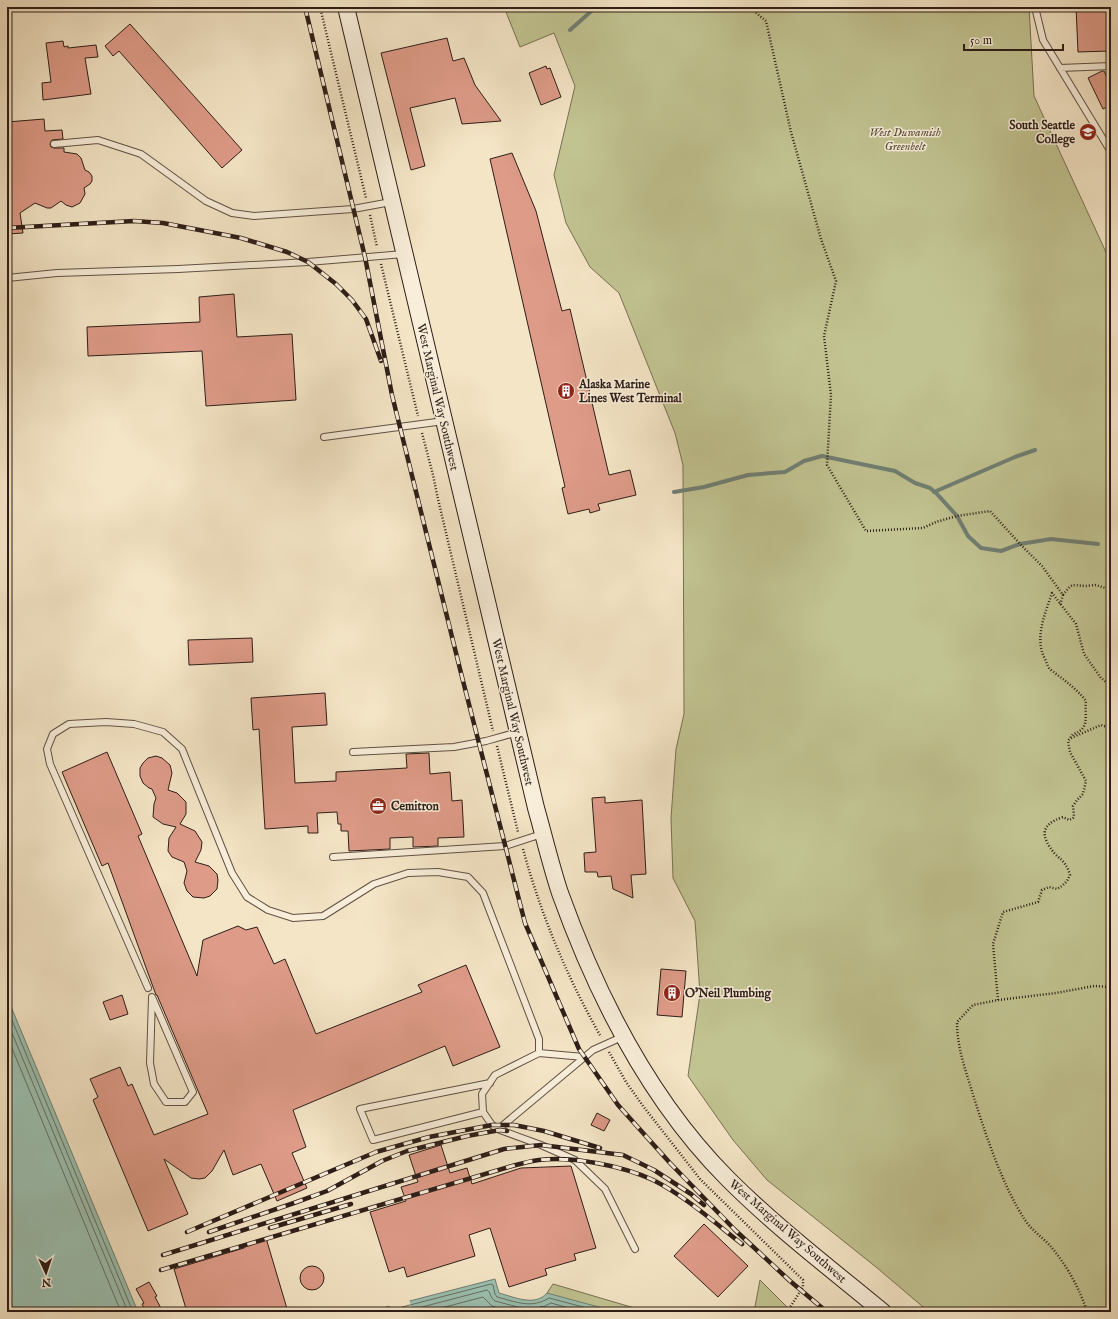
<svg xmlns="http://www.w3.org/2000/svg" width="1118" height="1319" font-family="'IM FELL English',serif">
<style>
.green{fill:#c1c391;stroke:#787054}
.water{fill:#9cc0b0;stroke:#707f73}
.pier{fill:#f4e5c6}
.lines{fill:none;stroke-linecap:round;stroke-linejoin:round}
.shore{stroke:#656f64;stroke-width:1}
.stream{stroke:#707f73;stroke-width:4}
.building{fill:#de9b88;stroke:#2e1e18}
.service-casing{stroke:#605044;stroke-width:8}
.secondary-casing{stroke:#2e1e18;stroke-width:18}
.path{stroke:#2e1e18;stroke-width:2.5;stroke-dasharray:1 2;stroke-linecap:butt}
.service{stroke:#f8eeda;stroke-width:6}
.secondary{stroke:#f8eeda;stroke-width:16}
.rail-casing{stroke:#2e1e18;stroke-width:4.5}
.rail{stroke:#f8eeda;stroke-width:3;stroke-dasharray:9;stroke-linecap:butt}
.labels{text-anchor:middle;stroke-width:3;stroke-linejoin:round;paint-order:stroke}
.poi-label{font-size:12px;font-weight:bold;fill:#2e1e18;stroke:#f8eeda;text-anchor:start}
.park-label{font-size:12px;font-style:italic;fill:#5a503c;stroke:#f8eeda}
.street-label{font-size:12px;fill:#2e1e18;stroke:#f8eeda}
</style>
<rect width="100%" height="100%" fill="#f4e5c6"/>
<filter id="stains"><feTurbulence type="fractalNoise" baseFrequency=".005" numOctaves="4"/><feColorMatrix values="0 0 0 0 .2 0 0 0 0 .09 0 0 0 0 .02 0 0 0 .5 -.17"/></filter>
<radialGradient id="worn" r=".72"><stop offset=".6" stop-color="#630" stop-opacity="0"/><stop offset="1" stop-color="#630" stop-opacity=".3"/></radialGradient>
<!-- green -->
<path class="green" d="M504 7H1029L1034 96 1111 263V1312H929L876 1267 767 1180 733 1140 688 1076 700 994 695 921 673 878 671 818 676 749 684 714 683 465 675 433 619 293 590 267 566 223 554 175 575 86 554 33 520 47Z
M760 1280 789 1309 787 1312H754Z
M553 1284 648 1312H561L547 1293Z"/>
<!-- water -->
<path class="water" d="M7 997 138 1312H7Z
M495 1279 499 1293C514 1297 535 1307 547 1293L617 1312H367Z"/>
<!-- pier -->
<path class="pier" d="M409 1299 413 1312H391L389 1304Z"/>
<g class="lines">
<!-- shore -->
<path class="shore" d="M7 1008 133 1312
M7 1021 128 1312
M7 1036 121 1312
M383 1312 491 1284 493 1285 495 1294 497 1297C516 1302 532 1309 549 1298L602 1312
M403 1312 487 1290C491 1292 490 1298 495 1301L529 1310 545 1306 551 1303 583 1312
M426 1312 483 1297 492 1306 512 1312"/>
<!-- stream -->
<path class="stream" d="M570 30 596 7
M674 492 704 487 748 475 785 472 804 461 822 456 895 471 915 483 930 488 937 494 957 516 968 536 981 548 1001 551 1020 544 1051 539 1098 544
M934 492 1015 457 1035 450"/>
</g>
<!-- building -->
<path class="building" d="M1076 7H1111V51L1078 52Z
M130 24 242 150 222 168 119 51 113 56 105 46Z
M447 38 453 61 464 58 475 85 501 121 462 124 455 98 410 108 425 166 411 170 381 53Z
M63 41 64 47 68 46V48L96 45 98 57 85 58 91 94 43 100 42 83 51 82 46 43Z
M546 66 547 69 550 68 561 97 541 105 529 73Z
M1102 71H1104L1111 86V105L1103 109 1088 78Z
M44 119 45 131 62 130 63 139 52 140 50 144 51 147 54 148H64V152L77 154 81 158 85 170 89 172 92 176V181L90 184 84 188 85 194 80 203 72 207 66 205 61 201 51 208H47L35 203 20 213 23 233 7 234V122Z
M512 153 536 211 562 311 570 309 609 475 630 470 636 495 598 504 600 510 590 513 589 509 568 514 562 488 565 487 490 159Z
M234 294 237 337 292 334 296 400 206 406 202 351 88 356 87 327 200 322 199 297Z
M252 638 253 662 189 665 188 640Z
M325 693 327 725 292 727 295 783 336 781V772L407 768 406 754 429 753 430 774 450 772 452 801 462 800 464 837 438 838V846L413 847V837L390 838V849L349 851 348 831H341V824H338L337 812 317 813 318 833H308V826L265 829 259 729 253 730 251 698Z
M107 752 142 834 138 836 197 976 203 940 238 926 246 930 257 927 274 964 285 959 316 1034 422 992 418 985 466 965 500 1047 453 1066 445 1046 293 1110 306 1147 292 1153 307 1188 277 1201 261 1164 233 1175 224 1150 212 1171 205 1178 199 1179 191 1178 164 1159 188 1214 148 1231 93 1100 98 1097 90 1079 120 1067 128 1086 132 1084 154 1135 208 1114 157 995H156L108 863 102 866 62 772Z
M156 756 162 758 170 765 172 773 168 790 177 793 186 802V814L180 824 195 831 202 842 201 850 195 862 209 866 217 874 218 880 217 889 210 896 204 898 193 897 187 891 184 883 187 871 184 862 172 857 168 851 169 838 176 827 163 824 153 817 154 804 156 798 152 789 149 788 143 783 140 776V768L143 763 148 758Z
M605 797V803L642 800 646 874 631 875 633 898 613 889 611 876 598 877 597 872H585L584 853 596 852 592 798Z
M661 969 686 971 682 1017 657 1015Z
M122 995 128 1014 110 1020 103 1002Z
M597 1113 610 1120 604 1131 591 1125Z
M441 1145 450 1173 467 1168 472 1184 521 1168 571 1166 596 1248 574 1254 576 1260 545 1269 547 1275 509 1287 490 1228 469 1235 475 1256 407 1277 404 1267 389 1272 370 1212 406 1201 401 1187 418 1182 409 1155Z
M704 1224 748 1266 718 1297 674 1256Z
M266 1238 288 1312H187L174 1269 244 1248 243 1245Z
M300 1278a12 12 0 1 1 24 0a12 12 0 1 1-24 0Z
M149 1282 157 1296 155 1297 163 1312H146L142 1304 144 1303 136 1289Z"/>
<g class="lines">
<!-- service casing -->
<g class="service-casing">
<path id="service" d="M1035 7 1043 40 1111 152
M1060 68 1111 66
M54 144 98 140 141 154 206 201 232 213 254 216 353 209 391 202
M7 278 57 273 178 269 308 262 404 254
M324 437 444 421
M353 752 454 747 486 741 518 732
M333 857 505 846 542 834
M148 988 50 764 47 749 53 734 69 724 106 722 134 724 163 732 182 749 232 873 247 897 268 910 293 918 323 916 374 884 408 873 438 872 468 877 483 893 539 1039V1053L495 1075 482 1094 483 1112 492 1125 500 1130 541 1145 575 1160 605 1189 635 1249
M152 997 193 1092 185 1102H166L154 1084 150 1063Z
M539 1053 584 1057
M483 1112 373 1140 360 1109 490 1083
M500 1130 502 1126 593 1050 622 1037"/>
</g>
<!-- secondary casing -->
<g class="secondary-casing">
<path id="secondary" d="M346 7 536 808C544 836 551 866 560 893 597 996 650 1101 728 1179 776 1227 831 1269 883 1312"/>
</g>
<!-- path -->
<path class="path" d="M320 7 366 198
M749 7 766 21 791 132 821 239 836 281 824 336 831 395 827 465 866 531 923 528 936 522 957 516 990 511 1020 544 1042 566 1063 595 1060 605
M370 215 377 247
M381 264 418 416
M422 433 433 475 438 499 493 731
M1063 595C1072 583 1071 585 1085 586 1088 586 1092 585 1095 585 1101 586 1105 589 1111 588
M1071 738 1101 725 1111 728
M497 746 518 832
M523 849C541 915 567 977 601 1037
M998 1000 993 944 1003 912 1038 902 1042 890 1049 887 1057 889C1064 885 1067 882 1070 875 1069 872 1068 868 1066 866 1064 861 1059 858 1055 854 1041 837 1039 825 1063 817L1069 820 1073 818 1074 816 1073 806 1077 800 1083 794 1086 781 1070 752 1068 741 1073 734C1091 729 1084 715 1086 701 1076 688 1064 680 1051 670 1048 668 1047 663 1045 659 1034 638 1045 614 1052 593L1076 624 1084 654 1101 678 1111 686
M609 1052 626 1082 643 1106 700 1179 803 1280V1287L787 1312
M527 1312 543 1307 544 1312
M1087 1312C1080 1289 1067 1266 1052 1248 1044 1238 1032 1231 1025 1220 1001 1183 984 1130 971 1088 964 1066 957 1045 957 1022L973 1005 998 1000 1056 993 1094 986 1111 987"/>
<!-- service -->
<use href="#service" class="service"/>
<!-- secondary -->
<use href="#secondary" class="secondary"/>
<!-- rail casing -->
<g class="rail-casing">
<path id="rail" d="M305 7 365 257 392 395 461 673 525 923 579 1049 618 1105 670 1163 735 1230 790 1281 827 1312
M7 228 134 221 163 223 241 238 287 252 308 262 336 284 352 300 366 319 381 361
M270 1228 351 1204
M187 1232 376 1152 429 1137 492 1125H514L544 1131 600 1148
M209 1232 294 1203 327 1191 382 1161 407 1151 467 1136 500 1130 507 1131
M163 1255 504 1149 541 1145 623 1155 654 1170 691 1194 704 1205
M161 1270 512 1166C521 1164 530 1161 539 1160 573 1156 623 1166 653 1180 685 1196 714 1222 742 1244"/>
</g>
<!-- rail -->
<use href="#rail" class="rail"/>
</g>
<!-- icons -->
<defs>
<g id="university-disc" transform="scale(0.9)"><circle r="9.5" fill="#8f2418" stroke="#f8eeda"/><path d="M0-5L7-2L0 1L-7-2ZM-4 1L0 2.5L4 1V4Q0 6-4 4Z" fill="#fff"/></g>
<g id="building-disc" transform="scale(0.9)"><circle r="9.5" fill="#8f2418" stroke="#f8eeda"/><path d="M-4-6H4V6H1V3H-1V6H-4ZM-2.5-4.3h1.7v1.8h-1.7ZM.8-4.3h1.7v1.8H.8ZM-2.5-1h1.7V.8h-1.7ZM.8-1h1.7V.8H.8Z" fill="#fff"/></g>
<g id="office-disc" transform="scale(0.9)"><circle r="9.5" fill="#8f2418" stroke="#f8eeda"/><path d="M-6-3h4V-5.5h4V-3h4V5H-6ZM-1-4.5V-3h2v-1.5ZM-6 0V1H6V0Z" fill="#fff"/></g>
</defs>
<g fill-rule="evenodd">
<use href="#university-disc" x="1088" y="132"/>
<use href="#building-disc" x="566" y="391"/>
<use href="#office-disc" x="378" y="806"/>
<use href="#building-disc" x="672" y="993"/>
</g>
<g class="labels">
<!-- poi labels -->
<g class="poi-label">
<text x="1075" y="129" text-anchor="end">South Seattle<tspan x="1075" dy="14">College</tspan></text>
<text x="579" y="388">Alaska Marine<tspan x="579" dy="14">Lines West Terminal</tspan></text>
<text x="391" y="810">Cemitron</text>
<text x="685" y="997">O'Neil Plumbing</text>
</g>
<!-- park labels -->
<g class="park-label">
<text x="905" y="136">West Duwamish<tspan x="905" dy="14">Greenbelt</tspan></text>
</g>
<!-- street labels -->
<g class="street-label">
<text transform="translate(438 397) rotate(77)" y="4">West Marginal Way Southwest</text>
<text transform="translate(513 712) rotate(77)" y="4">West Marginal Way Southwest</text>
<text transform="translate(788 1231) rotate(41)" y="4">West Marginal Way Southwest</text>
</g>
</g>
<!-- margin -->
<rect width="1118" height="1319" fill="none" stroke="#f4e5c6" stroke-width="24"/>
<rect x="8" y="8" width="1102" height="1303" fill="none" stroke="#2e1e18" stroke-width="2"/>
<rect x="12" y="12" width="1094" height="1295" fill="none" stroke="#2e1e18"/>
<!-- north arrow -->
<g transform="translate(46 1273) rotate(177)" stroke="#f8eeda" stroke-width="3" paint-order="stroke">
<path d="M0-3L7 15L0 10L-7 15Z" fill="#2e1e18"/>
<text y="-6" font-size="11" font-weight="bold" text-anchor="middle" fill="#2e1e18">N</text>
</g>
<!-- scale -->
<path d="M964 44v6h99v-6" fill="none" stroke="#2e1e18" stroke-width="2"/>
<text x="970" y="44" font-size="12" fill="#2e1e18" stroke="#f8eeda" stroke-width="3" paint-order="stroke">50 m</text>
<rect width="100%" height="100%" filter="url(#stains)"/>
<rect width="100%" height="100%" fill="url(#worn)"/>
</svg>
